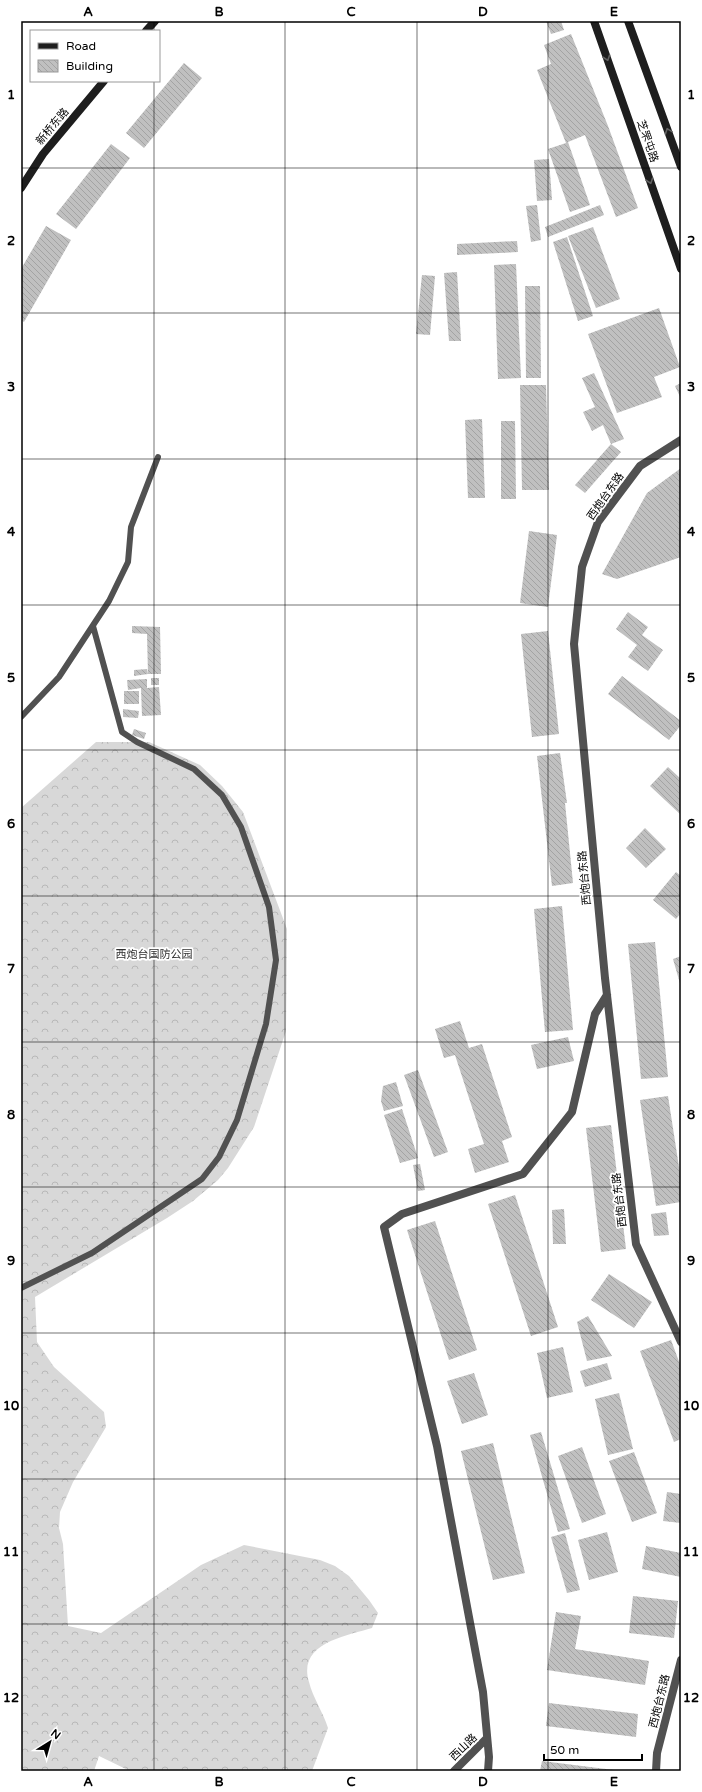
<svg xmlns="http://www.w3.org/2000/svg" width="702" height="1792" font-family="'Varela Round','Noto Sans SC',sans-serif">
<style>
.forest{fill:url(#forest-crowns)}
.building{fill:url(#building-back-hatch)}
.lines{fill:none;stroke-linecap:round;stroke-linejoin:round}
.lane{stroke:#515151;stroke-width:6}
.street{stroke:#515151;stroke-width:8}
.secondary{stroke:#1e1e1e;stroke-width:8}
.oneway{stroke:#626262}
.grid{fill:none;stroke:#000;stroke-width:1;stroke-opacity:0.55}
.labels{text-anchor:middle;stroke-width:3.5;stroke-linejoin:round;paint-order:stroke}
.street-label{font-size:11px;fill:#000;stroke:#fff}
.park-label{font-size:11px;fill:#2f2f2f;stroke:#fff}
.neatline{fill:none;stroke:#000;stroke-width:1.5}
.grid-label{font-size:13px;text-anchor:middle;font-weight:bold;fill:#000}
</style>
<defs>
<pattern id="forest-crowns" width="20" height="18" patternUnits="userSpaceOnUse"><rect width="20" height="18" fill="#d8d8d8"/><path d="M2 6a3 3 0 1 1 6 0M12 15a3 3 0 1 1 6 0" fill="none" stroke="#b8b8b8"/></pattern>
<pattern id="building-back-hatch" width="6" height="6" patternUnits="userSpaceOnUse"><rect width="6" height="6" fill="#c0c0c0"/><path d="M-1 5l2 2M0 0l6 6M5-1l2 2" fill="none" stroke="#a3a3a3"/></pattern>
</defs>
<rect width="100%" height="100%" fill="#fff"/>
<!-- forest -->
<path class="forest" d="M96 742H149L200 765 222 786 243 812 287 929 286 1031 254 1127 228 1168 218 1180 193 1201 167 1218 35 1297 37 1342 54 1367 104 1412 106 1427 73 1482 60 1512 59 1528 63 1544 68 1626 101 1633 201 1565 244 1545 320 1560 335 1566 349 1576 369 1600 378 1613 372 1628C346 1636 297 1643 309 1682 313 1698 323 1712 328 1728L312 1771H130L99 1756 94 1771H21V808Z"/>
<!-- building -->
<path class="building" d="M546 21H561L564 30 551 34Z
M571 34 608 126 638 208 616 217 585 135 568 142 590 205 570 212 548 149 566 143 537 70 551 64 544 45Z
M184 63 202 78 144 148 126 133Z
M111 144 130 158 76 229 56 214Z
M549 159 552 200 537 201 534 160Z
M537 205 541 240 531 242 526 206Z
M600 205 604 215 548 237 545 227Z
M46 226 71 240 24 322 21 320V269Z
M593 227 620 299 596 308 568 236Z
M567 237 593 316 578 321 553 242Z
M517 241 518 252 457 255V244Z
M516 264 521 378 498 379 494 265Z
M457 272 461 341H449L444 273Z
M422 275 435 276 430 335 416 334Z
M525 286H540L541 378H526Z
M659 308 680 367 654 377 662 397 617 413 588 334Z
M594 373 624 439 611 444 603 425 592 431 583 412 595 407 582 378Z
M681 383V399L675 386Z
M520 385H546L549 490H522Z
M482 419 485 498H468L465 420Z
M501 421H515L516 499H501Z
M611 444 621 452 585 493 575 485Z
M681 468V557L617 579 602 574 647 493Z
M529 531 557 535 548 607 520 603Z
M628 612 648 627 642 635 663 650 648 671 628 657 637 645 616 629Z
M132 626 160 627 161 674H148L147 634 132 633Z
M548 631 559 734 532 737 521 634Z
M147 669 148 674 134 676V670Z
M622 676 681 721V725L669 740 608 694Z
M151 678H159V685H151Z
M147 679V688L159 687 161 715 142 716 141 688 128 690 127 680Z
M124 691H139V704H124Z
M123 709 139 711 138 718 123 717Z
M134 729 146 733 144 739 132 735Z
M560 753 567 803H565L573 883 552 886 537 756Z
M668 767 681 779V815L650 786Z
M645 828 666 849 646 868 626 848Z
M676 872 681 876V913L676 919 653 900Z
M562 906 573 1030 545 1032 534 909Z
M655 942 668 1077 641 1079 628 944Z
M681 956V987L673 959Z
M460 1021 469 1048 482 1044 512 1137 502 1141 509 1162 475 1173 468 1149 484 1144 455 1055 444 1058 435 1029Z
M568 1037 574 1061 537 1069 531 1045Z
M418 1070 448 1152 434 1157 404 1075Z
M396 1082 403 1106 384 1111 381 1101 383 1086Z
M668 1096 681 1180V1202L656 1206 640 1100Z
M402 1109 418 1158 400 1163 384 1115Z
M611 1125 626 1249 601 1252 586 1128Z
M420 1164 425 1190 418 1191 413 1165Z
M515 1195 558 1327 531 1336 488 1204Z
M564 1209 566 1244H553L552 1210Z
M666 1212 669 1235 654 1236 651 1214Z
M435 1221 477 1350 449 1360 407 1230Z
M609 1274 652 1302 634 1328 591 1300Z
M588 1316 612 1356 587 1361 577 1322Z
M671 1340 681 1367V1439L674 1442 640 1351Z
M563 1347 573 1392 547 1398 537 1353Z
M607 1363 612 1379 585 1387 580 1371Z
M474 1373 488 1415 462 1424 447 1381Z
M619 1393 633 1449 608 1455 595 1399Z
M541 1432 570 1529 558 1532 530 1435Z
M493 1443 525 1573 493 1580 461 1451Z
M582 1447 606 1514 582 1523 558 1456Z
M634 1452 657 1513 632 1522 609 1461Z
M667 1492 681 1494V1523L663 1521Z
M607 1532 618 1572 589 1580 578 1540Z
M565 1533 580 1590 567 1593 551 1537Z
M646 1546 681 1553V1577L642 1569Z
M633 1596 678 1601 674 1638 629 1633Z
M556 1612 581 1616 575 1649 649 1661 645 1685 547 1670Z
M549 1703 638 1714 636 1737 546 1726Z
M542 1761 614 1770 613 1771H540Z"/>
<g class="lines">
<!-- lane -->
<path class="lane" d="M21 717 59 677 109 601 128 562 131 527 158 457
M21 1288 92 1253 202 1179 219 1157 237 1120 266 1024 276 960 269 907 241 827 222 795 194 769 137 742 122 732 93 626"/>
<!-- street -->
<path class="street" d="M681 440 640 466 598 522 582 567 574 644 605 978 636 1244 681 1342
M454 1771 487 1738
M488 1771 489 1757 483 1692 437 1446 384 1227 402 1214 523 1174 572 1112 595 1014 607 995
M656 1771 657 1753 681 1660"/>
<!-- secondary -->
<path class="secondary" d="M594 21 681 269
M628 21 681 167
M146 31 155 21
M21 188 43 154 104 81"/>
</g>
<!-- one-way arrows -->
<defs><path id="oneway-chevron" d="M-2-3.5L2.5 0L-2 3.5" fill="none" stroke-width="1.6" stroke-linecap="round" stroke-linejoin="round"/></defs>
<g class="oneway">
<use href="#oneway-chevron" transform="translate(607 58) rotate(71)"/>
<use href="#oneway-chevron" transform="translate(668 131) rotate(-110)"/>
<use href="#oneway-chevron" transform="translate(650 181) rotate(71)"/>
</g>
<!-- grid -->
<path class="grid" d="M154 21V31M285 21V1771M417 21V1771M548 21V1771M154 81V1771M21 168H681M21 313H681M21 459H681M21 605H681M21 750H681M21 896H681M21 1042H681M21 1187H681M21 1333H681M21 1479H681M21 1624H681"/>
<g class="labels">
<!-- street labels -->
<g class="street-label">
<text transform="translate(52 126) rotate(-50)" y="4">新桥东路</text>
<text transform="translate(648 141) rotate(71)" y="4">芝罘屯路</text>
<text transform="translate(605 496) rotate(-55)" y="4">西炮台东路</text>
<text transform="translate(584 878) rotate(-95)" y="4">西炮台东路</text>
<text transform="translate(619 1200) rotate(-97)" y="4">西炮台东路</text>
<text transform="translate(659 1701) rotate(-76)" y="4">西炮台东路</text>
<text transform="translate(463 1747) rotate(-44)" y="4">西山路</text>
</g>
<!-- park labels -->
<g class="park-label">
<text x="154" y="958">西炮台国防公园</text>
</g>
</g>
<!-- border -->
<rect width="702" height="1792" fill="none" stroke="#ffffff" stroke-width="44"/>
<!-- legend -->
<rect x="30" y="30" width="130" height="52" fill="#ffffff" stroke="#999999"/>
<rect x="38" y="43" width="20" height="6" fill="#1e1e1e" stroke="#999999"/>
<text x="66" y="50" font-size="12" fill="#000000">Road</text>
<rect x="38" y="60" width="20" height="12" fill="url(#building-back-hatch)" stroke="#999999"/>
<text x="66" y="70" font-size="12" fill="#000000">Building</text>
<!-- north arrow -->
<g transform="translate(50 1742) rotate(37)" stroke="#ffffff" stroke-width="3" paint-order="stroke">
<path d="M0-3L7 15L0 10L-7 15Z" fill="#000000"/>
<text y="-6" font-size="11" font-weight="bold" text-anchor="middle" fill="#000000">N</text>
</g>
<!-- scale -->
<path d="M544 1754v6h98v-6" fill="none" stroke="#000000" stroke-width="2"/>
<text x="550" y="1754" font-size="12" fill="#000000" stroke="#ffffff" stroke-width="3" paint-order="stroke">50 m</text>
<rect x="22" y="22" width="658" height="1748" class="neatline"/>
<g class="grid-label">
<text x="88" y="16">A</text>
<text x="219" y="16">B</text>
<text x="351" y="16">C</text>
<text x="483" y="16">D</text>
<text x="614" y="16">E</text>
<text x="11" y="99">1</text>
<text x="691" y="99">1</text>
<text x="11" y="245">2</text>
<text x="691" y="245">2</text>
<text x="11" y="391">3</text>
<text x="691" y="391">3</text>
<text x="11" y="536">4</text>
<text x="691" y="536">4</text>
<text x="11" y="682">5</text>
<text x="691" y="682">5</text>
<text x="11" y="828">6</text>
<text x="691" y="828">6</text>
<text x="11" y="973">7</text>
<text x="691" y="973">7</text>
<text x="11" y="1119">8</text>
<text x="691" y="1119">8</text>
<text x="11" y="1265">9</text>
<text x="691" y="1265">9</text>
<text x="11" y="1410">10</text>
<text x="691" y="1410">10</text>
<text x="11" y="1556">11</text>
<text x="691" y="1556">11</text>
<text x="11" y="1702">12</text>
<text x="691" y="1702">12</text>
<text x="88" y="1786">A</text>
<text x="219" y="1786">B</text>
<text x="351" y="1786">C</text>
<text x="483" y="1786">D</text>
<text x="614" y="1786">E</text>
</g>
</svg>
